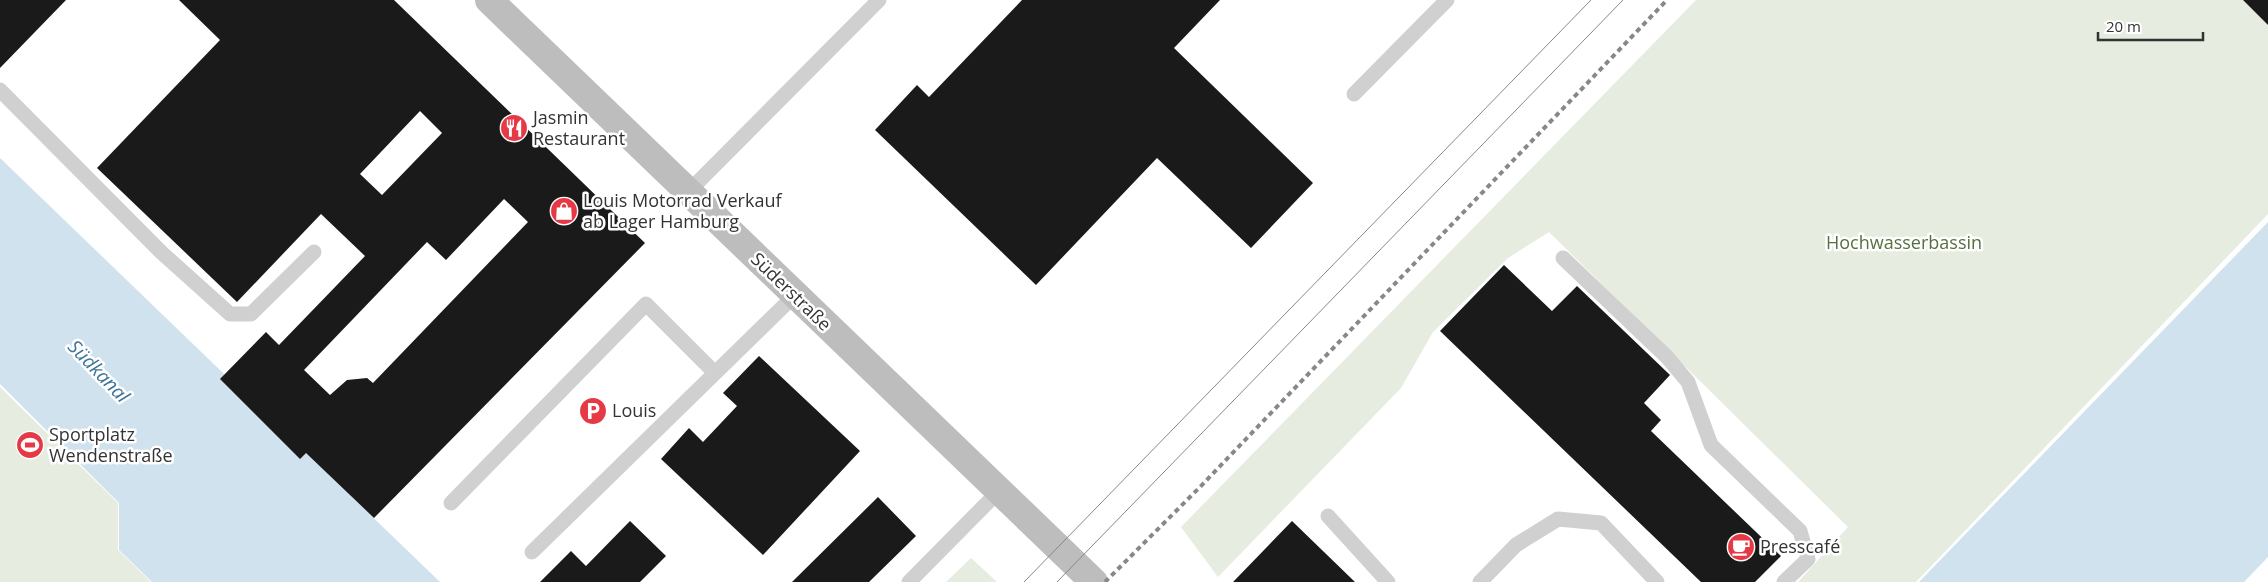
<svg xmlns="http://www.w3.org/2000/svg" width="2268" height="582" font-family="'Open Sans',sans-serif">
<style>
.green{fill:#e6ecdf}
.water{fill:#cfe2ee}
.building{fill:#1a1a1a;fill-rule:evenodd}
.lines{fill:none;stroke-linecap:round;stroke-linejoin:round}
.service{stroke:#d0d0d0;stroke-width:15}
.secondary{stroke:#bdbdbd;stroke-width:28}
.tram{stroke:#888;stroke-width:1}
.rail{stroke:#888;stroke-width:4;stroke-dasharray:5 4;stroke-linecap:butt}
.labels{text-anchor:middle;stroke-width:5;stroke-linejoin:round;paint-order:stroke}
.poi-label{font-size:18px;fill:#333;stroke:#fff;text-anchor:start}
.park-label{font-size:18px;fill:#56703f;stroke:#fff}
.street-label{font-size:18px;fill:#333;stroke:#fff}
.water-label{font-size:19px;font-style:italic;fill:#3f7597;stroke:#fff}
</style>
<rect width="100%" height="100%" fill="#fff"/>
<!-- green -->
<path class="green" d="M1696 0H2243L2268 25V214L1916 582H1798L1848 527 1549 232 1508 258 1433 332 1401 388 1218 577 1181 527Z
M0 387 118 503V550L151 582H0Z
M971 558 997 582H946Z"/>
<!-- water -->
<path class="water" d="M0 158 440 582H152L119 550V503L0 384Z
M2268 222V557L2244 582H1919Z"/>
<!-- building -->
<path class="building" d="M0 0H66L0 68Z
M179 0H394L645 243 374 518 306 453 300 459 220 379 266 332 279 345 365 256 321 214 237 302 97 168 220 40ZM420 111 442 133 382 195 360 174ZM504 199 528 222 373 383 367 378 347 380 330 395 304 370 427 242 446 260Z
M1022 0H1220L1174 48 1313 183 1251 248 1157 158 1036 285 875 130 917 85 929 97Z
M2243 0H2268V25Z
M1504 265 1552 311 1577 286 1670 375 1644 403 1661 420 1651 431 1781 556 1755 582H1701L1440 331Z
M759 356 860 451 763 555 661 459 689 428 703 442 737 406 723 393Z
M878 497 916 536 869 582H792Z
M630 521 666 556 640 582H540L571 551 586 566Z
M1292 521 1355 582H1233Z"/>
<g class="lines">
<!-- service -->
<path class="service" d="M0 90 162 253 230 314H251L314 252
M1354 94 1447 0
M687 193 879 0
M1563 258 1667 357 1688 382 1711 445 1800 531 1808 559 1784 582
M451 503 646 304 715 373
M1328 516 1388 582
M532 552 795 295
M909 582 999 491
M1480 582 1516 545 1558 519 1601 523 1657 582"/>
<!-- secondary -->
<path class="secondary" d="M489 0 1094 582"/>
<!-- tram -->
<path class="tram" d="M1024 582 1591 0
M1057 582 1623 0"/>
<!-- rail -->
<path class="rail" d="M1105 582 1200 487 1667 0"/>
</g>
<!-- icons -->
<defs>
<g id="restaurant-disc" transform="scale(1.4375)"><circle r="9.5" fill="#e63946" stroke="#fff"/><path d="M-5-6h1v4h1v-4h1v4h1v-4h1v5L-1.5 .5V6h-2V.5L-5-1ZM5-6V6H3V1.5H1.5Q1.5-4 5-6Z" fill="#fff"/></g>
<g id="shop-disc" transform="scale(1.4375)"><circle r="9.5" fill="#e63946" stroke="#fff"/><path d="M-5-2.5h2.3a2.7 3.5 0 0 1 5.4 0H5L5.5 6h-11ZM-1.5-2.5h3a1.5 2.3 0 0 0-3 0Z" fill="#fff"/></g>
<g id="parking-disc" transform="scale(1.4375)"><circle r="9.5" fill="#e63946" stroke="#fff"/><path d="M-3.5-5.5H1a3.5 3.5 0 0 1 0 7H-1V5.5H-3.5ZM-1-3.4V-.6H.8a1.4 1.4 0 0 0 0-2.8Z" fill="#fff"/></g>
<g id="stadium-disc" transform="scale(1.4375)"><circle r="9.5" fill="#e63946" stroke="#fff"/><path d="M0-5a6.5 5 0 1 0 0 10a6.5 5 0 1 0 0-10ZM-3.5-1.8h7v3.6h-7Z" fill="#fff"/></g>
<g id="cafe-disc" transform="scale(1.4375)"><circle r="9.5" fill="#e63946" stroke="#fff"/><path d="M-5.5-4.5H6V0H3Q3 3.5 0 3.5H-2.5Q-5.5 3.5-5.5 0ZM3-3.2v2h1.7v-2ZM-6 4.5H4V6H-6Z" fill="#fff"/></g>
</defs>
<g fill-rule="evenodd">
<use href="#restaurant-disc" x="514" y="128"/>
<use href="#shop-disc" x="564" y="211"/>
<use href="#parking-disc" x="593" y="411"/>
<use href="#stadium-disc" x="30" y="445"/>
<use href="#cafe-disc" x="1741" y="547"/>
</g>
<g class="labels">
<!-- poi labels -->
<g class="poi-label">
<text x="533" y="124">Jasmin<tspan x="533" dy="21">Restaurant</tspan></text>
<text x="583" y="207">Louis Motorrad Verkauf<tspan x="583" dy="21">ab Lager Hamburg</tspan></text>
<text x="612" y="417">Louis</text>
<text x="49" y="441">Sportplatz<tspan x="49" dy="21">Wendenstraße</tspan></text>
<text x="1760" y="553">Presscafé</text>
</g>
<!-- park labels -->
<g class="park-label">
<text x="1904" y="249">Hochwasserbassin</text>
</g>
<!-- street labels -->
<g class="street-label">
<text transform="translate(791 292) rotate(44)" y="6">Süderstraße</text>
</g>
<!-- water labels -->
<g class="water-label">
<text transform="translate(99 371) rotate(46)" y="7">Südkanal</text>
</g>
</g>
<!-- scale -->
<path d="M2098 32v8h105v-8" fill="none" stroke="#333333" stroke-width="2.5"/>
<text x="2106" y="32" font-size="15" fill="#333333" stroke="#ffffff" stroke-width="4" paint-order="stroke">20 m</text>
</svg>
